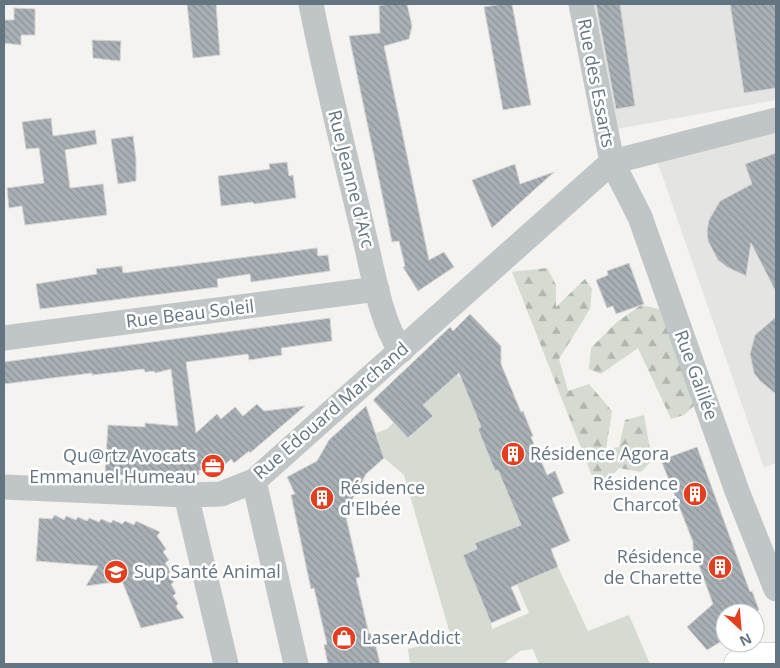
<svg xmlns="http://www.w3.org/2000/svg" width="780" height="668" font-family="'Open Sans',sans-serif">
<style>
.built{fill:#e4e5e3}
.green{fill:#d5dbd0}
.forest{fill:url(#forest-firs)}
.building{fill:url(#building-back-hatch);stroke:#d5d4d2}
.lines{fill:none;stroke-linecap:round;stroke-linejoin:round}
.major-casing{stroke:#b3b8bb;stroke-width:29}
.minor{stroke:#c0c5c7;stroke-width:25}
.major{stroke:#fff;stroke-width:28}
.labels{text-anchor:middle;stroke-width:5;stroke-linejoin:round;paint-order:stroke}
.street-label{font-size:18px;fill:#627581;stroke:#fff}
.poi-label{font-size:18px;fill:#627581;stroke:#fff;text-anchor:start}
</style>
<defs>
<pattern id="forest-firs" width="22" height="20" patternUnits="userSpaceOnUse" patternTransform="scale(1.25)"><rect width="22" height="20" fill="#d5dbd0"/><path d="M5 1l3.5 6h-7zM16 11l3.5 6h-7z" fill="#b0b6ae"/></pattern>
<pattern id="building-back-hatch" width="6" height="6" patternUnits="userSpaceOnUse" patternTransform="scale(1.25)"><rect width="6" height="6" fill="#a8b0b5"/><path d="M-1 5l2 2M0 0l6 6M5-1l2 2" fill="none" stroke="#8c9499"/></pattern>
</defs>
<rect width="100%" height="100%" fill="#f4f3ef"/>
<!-- built -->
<path class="built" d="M592 4H776V100L617 129Z
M776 120V463L764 468 654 152Z"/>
<!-- green -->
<path class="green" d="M457 375 462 379 481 427 478 429 495 471 498 470 527 522 475 544 492 629 529 613 509 566 528 580 558 567 588 631 629 615 650 664H539L533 649 520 651 503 664H410L408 649 451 637 404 475 384 458 376 433 387 429 394 422 409 438 433 416 418 400Z"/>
<!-- forest -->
<path class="forest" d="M547 268 556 285V307L585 279 592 289 590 309 559 359 568 391 589 384 612 411 606 449 619 447 625 420 644 415 652 460 641 472 619 468 610 477 594 481 512 272Z
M641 305 659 309 697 403 684 415 671 419 638 348 601 374 589 369 591 348 617 322Z"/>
<!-- building -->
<path class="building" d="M187 4H216L220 55 193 58Z
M387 4H407L412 26 409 39 384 46 429 260 444 252 454 267 418 291 403 267 405 266 399 241 392 242 349 36 380 33 379 6Z
M502 4H512L531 105 503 110 484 7Z
M596 4H620L635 106 616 109Z
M730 4H776V88L744 93Z
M14 8 35 9V35H21V45L4 43V20H14Z
M92 40 121 41 120 61 93 58Z
M51 118 53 136 95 130 97 144 65 150 70 188 103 184 107 215 25 225 22 206 9 208 7 188 44 183 39 148 26 149 22 122Z
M133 136 136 159V181L118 184 111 139Z
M776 153V292L751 243 746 276 727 267 718 260 708 241 707 231 709 220 720 201 752 184 745 164Z
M287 162 289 176 293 175 296 198 254 204 253 202 221 206 218 176 270 169 269 164Z
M515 164 520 184 554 172 492 228 472 180Z
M317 248 318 256 328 255 330 271 251 282 250 274 217 279 218 287 40 309 36 284 97 274 96 269 122 266 123 273Z
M629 263 644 304 616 314 613 306 607 308 596 280 608 275 607 271Z
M470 314 501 346V364L521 412 523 411 533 436 531 437 547 475 555 471 564 493 552 498 570 541 551 549 558 567 511 587 521 610 491 623 463 555 477 549 475 543 521 525 498 470 495 471 478 429 481 427 459 373 423 405 433 416 408 438 373 400 450 327 453 331Z
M776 317V394L760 381 754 373 750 354 755 335Z
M330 318 332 341 281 348 282 355 249 360 248 354 186 362 196 433 217 414 221 419 235 407 243 416 257 404 264 411 305 406 250 453 249 451 234 463 231 459 218 471 199 470V475L161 473V477L105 474 108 425 145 427V423L178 426 171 369 155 373 154 371 145 372 144 369 92 375V373L4 384V362Z
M366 406 384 458 366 474 345 513 360 577 356 578 369 634 373 633 380 664H328L324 645 327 644 314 588 311 589 291 495 295 494 287 477 317 461 329 440Z
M697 447 750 592 752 591 759 610 755 613H725V639L707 650 687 627 713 604 693 549V542L661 460Z
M55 515 64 520 66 516 76 520 78 517 87 521 89 518 99 522 101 519 111 523 113 520 122 524 125 521 134 525 136 521 160 532 157 536 166 549 163 552 169 560 165 563 171 571 168 574 174 582 171 584 176 593 173 596 178 603 176 607 184 618 141 628 122 581 86 586 98 566 36 561 39 518 52 519Z"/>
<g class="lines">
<!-- major casing -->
<g class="major-casing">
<path id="major" d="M738 664 754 657H776"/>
</g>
<!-- minor -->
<path class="minor" d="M311 4C326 80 345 155 363 231 372 266 380 322 401 351
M581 4 612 162 640 217 737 491 776 589
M4 338 377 289
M254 481 296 664
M4 487 186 495 221 494 254 481 612 162 776 120
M186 495 226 664"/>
<!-- major -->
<use href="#major" class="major"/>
</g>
<!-- icons -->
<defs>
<g id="building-disc" transform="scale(1.25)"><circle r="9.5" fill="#e53e1e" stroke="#fff"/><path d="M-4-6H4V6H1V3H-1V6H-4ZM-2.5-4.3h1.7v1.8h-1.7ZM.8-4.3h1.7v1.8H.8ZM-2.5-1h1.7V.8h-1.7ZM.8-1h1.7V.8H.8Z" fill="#fff"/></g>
<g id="office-disc" transform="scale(1.25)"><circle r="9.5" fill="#e53e1e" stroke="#fff"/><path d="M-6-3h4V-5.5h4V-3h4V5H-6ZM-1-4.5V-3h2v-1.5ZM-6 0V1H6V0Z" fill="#fff"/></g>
<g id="school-disc" transform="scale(1.25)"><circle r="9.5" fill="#e53e1e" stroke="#fff"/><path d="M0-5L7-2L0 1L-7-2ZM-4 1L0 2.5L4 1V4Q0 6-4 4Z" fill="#fff"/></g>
<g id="shop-disc" transform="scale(1.25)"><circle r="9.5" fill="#e53e1e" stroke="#fff"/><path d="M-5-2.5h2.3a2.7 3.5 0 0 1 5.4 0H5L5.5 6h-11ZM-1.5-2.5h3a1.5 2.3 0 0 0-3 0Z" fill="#fff"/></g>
</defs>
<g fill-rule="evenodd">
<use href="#building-disc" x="513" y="454"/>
<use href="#office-disc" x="213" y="466"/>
<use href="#building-disc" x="695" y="494"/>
<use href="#building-disc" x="322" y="498"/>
<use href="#building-disc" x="720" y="567"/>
<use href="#school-disc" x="116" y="572"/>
<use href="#shop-disc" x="344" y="638"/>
</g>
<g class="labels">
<!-- street labels -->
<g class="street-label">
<text transform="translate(596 83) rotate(79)" y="6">Rue des Essarts</text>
<text transform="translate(351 179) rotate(76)" y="6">Rue Jeanne d'Arc</text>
<text transform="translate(190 314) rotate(-7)" y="6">Rue Beau Soleil</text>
<text transform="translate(696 375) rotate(70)" y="6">Rue Galilée</text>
<text transform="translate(331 411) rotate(-41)" y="6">Rue Edouard Marchand</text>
</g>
<!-- poi labels -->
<g class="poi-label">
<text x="530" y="460">Résidence Agora</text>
<text x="196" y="462" text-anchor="end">Qu@rtz Avocats<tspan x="196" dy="21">Emmanuel Humeau</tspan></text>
<text x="678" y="490" text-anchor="end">Résidence<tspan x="678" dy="21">Charcot</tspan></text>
<text x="340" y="494">Résidence<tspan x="340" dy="21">d'Elbée</tspan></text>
<text x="702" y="563" text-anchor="end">Résidence<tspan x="702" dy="21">de Charette</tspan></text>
<text x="134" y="578">Sup Santé Animal</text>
<text x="362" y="644">LaserAddict</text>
</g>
</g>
<!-- border -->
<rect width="780" height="668" fill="none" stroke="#627581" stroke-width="10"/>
<!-- north arrow -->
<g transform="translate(740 628) rotate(154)"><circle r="24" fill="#ffffff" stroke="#c0c8cd"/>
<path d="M0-4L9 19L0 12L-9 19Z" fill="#e53e1e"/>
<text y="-8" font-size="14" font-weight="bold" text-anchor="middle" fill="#627581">N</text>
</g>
</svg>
